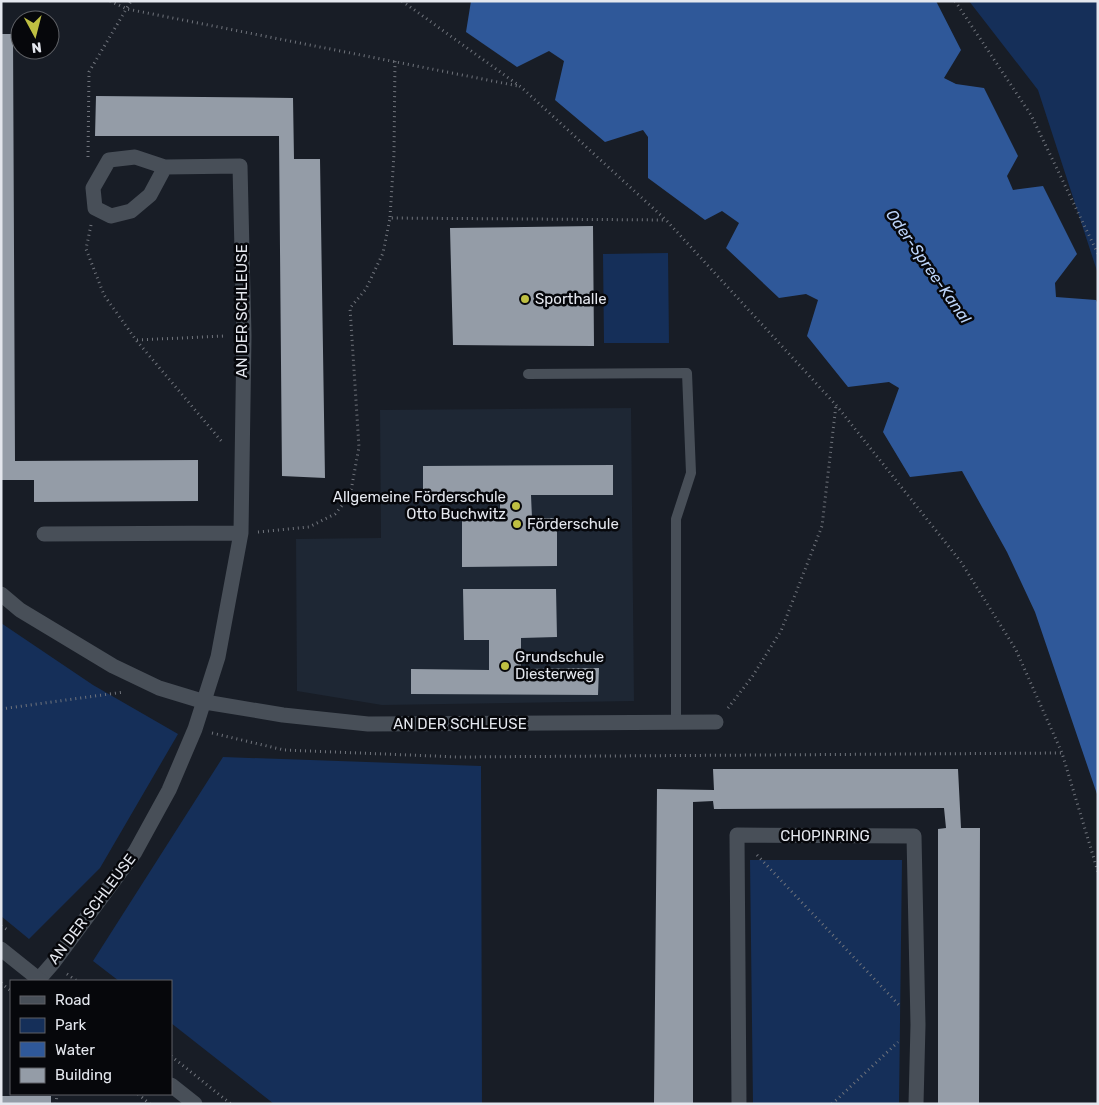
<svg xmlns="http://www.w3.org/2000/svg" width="1099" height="1105" font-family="Rubik,sans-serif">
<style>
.built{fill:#1e2734}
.green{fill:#152f59}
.water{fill:#2f5899}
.building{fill:#949ca7}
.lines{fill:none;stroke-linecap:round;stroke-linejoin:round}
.path{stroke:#70747c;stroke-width:3;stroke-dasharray:1 4;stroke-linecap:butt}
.service{stroke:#484f58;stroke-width:10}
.minor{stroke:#484f58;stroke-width:15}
.tertiary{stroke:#484f58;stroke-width:15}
.poi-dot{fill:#bebf42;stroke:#06070b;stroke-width:2}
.labels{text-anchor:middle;stroke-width:5;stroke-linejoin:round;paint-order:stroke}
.poi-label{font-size:15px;fill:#e4e7ee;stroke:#06070b;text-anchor:start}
.street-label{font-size:15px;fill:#e4e7ee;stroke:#06070b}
.water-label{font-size:16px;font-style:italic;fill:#bcd4f9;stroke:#06070b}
</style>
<rect width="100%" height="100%" fill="#181d26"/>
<!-- built -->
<path class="built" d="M631 408 634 701 382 705 297 691 296 539 381 538 380 410Z"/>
<!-- green -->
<path class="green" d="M969 1H1098V274L1038 90Z
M668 253 669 343H604L603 254Z
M1 623 93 685 178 734 100 868 29 939 1 916Z
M223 757 481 766 482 1104H274L171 1023V981H119L93 961Z
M750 860H902L899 1104H753Z"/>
<!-- water -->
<path class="water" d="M471 1H936L961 50 944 78 956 84 984 88 1018 156 1007 176 1013 190 1043 186 1077 254 1055 283 1056 297 1096 300 1098 304V797L1035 612 1007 552 962 471 910 477 883 432 899 388 889 382 848 387 807 336 818 300 806 294 779 298 726 248 739 223 722 211 705 220 648 178V137L643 130 605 142 555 100 564 61 549 51 517 67 466 32Z"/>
<!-- building -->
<path class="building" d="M1 34H13L15 461 198 460V501L34 502V480H1Z
M96 96 293 98 294 159H320L325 478 282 476 279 136H95Z
M593 226 594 346 453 345 450 228Z
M613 465V495H531L532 518H557V566L462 567V518H500V494H423V466Z
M463 589H556L557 637 521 638V669L599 668 598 695 411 694V669L489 670V640H464Z
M713 769H958L961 828H980L979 1104H938V829L946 828 944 808 714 809 713 801 693 802V1104H654L657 789 714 790Z
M1 1096H51V1104H1Z"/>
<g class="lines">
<!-- path -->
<path class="path" d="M110 1 127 9 518 86
M402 1 521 87 666 220 836 405 961 562 1016 650 1062 753 1098 872
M955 1 1031 115 1098 254
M88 157 89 72 131 1
M390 217 394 154 395 61
M91 225 86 249 104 295 136 340 223 443
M137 340 225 336
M258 532 309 527 335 514 350 496 359 447 350 308 366 289 383 253 390 218 665 220
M728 708 752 677 781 631 822 526 836 405
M1 709 124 692
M212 733 284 750 458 757 1062 753
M757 855 899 1005
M1 926 8 930
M67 974 77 981
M1 983 11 991
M171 1056 231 1104
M138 1094 150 1104
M56 1104 57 1094
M832 1104 898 1042"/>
<!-- service -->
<path class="service" d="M528 374 687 373 691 473 676 519V723"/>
<!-- minor -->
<path class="minor" d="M44 534 241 533
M1 594 20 610 113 666 159 688 205 702 283 715 368 724 716 722
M39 979 53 963 135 852 169 790 195 729 218 657 241 533 244 336 240 166 165 167 135 157 109 160 93 188 95 208 111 216 131 211 150 195 165 167
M739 1104 737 835 914 836 918 1025 916 1104"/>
<!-- tertiary -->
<path class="tertiary" d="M1 949 41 981
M171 1085 195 1104"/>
</g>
<!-- markers -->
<g class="poi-dot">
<circle cx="525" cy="299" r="5"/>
<circle cx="516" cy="506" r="5"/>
<circle cx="517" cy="524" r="5"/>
<circle cx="505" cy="666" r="5"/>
</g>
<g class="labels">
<!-- poi labels -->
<g class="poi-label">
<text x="535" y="304">Sporthalle</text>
<text x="506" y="502" text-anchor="end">Allgemeine Förderschule<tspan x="506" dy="17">Otto Buchwitz</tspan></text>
<text x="527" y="529">Förderschule</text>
<text x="515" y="662">Grundschule<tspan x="515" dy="17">Diesterweg</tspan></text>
</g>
<!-- street labels -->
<g class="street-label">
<text transform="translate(242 311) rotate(-90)" y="5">AN DER SCHLEUSE</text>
<text x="460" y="729">AN DER SCHLEUSE</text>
<text x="825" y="841">CHOPINRING</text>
<text transform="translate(92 909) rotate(-53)" y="5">AN DER SCHLEUSE</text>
</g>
<!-- water labels -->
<g class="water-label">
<text transform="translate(929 266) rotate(55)" y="6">Oder-Spree-Kanal</text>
</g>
</g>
<!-- border -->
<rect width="1099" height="1105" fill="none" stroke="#e4e7ee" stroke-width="5"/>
<!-- legend -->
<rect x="10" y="980" width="162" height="115" fill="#06070b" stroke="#5f6166"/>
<rect x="20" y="996" width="25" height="8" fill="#484f58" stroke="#5f6166"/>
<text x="55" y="1005" font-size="15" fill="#e4e7ee">Road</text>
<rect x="20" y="1018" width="25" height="15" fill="#152f59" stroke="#5f6166"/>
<text x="55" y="1030" font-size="15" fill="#e4e7ee">Park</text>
<rect x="20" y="1042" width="25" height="15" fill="#2f5899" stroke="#5f6166"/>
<text x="55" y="1055" font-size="15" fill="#e4e7ee">Water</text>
<rect x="20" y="1068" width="25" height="15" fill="#949ca7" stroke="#5f6166"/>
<text x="55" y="1080" font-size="15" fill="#e4e7ee">Building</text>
<!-- north arrow -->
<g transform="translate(35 35) rotate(173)"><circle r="24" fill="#06070b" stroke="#5f6166"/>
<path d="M0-4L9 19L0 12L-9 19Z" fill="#bebf42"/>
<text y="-8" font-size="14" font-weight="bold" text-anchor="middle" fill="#e4e7ee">N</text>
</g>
</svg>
